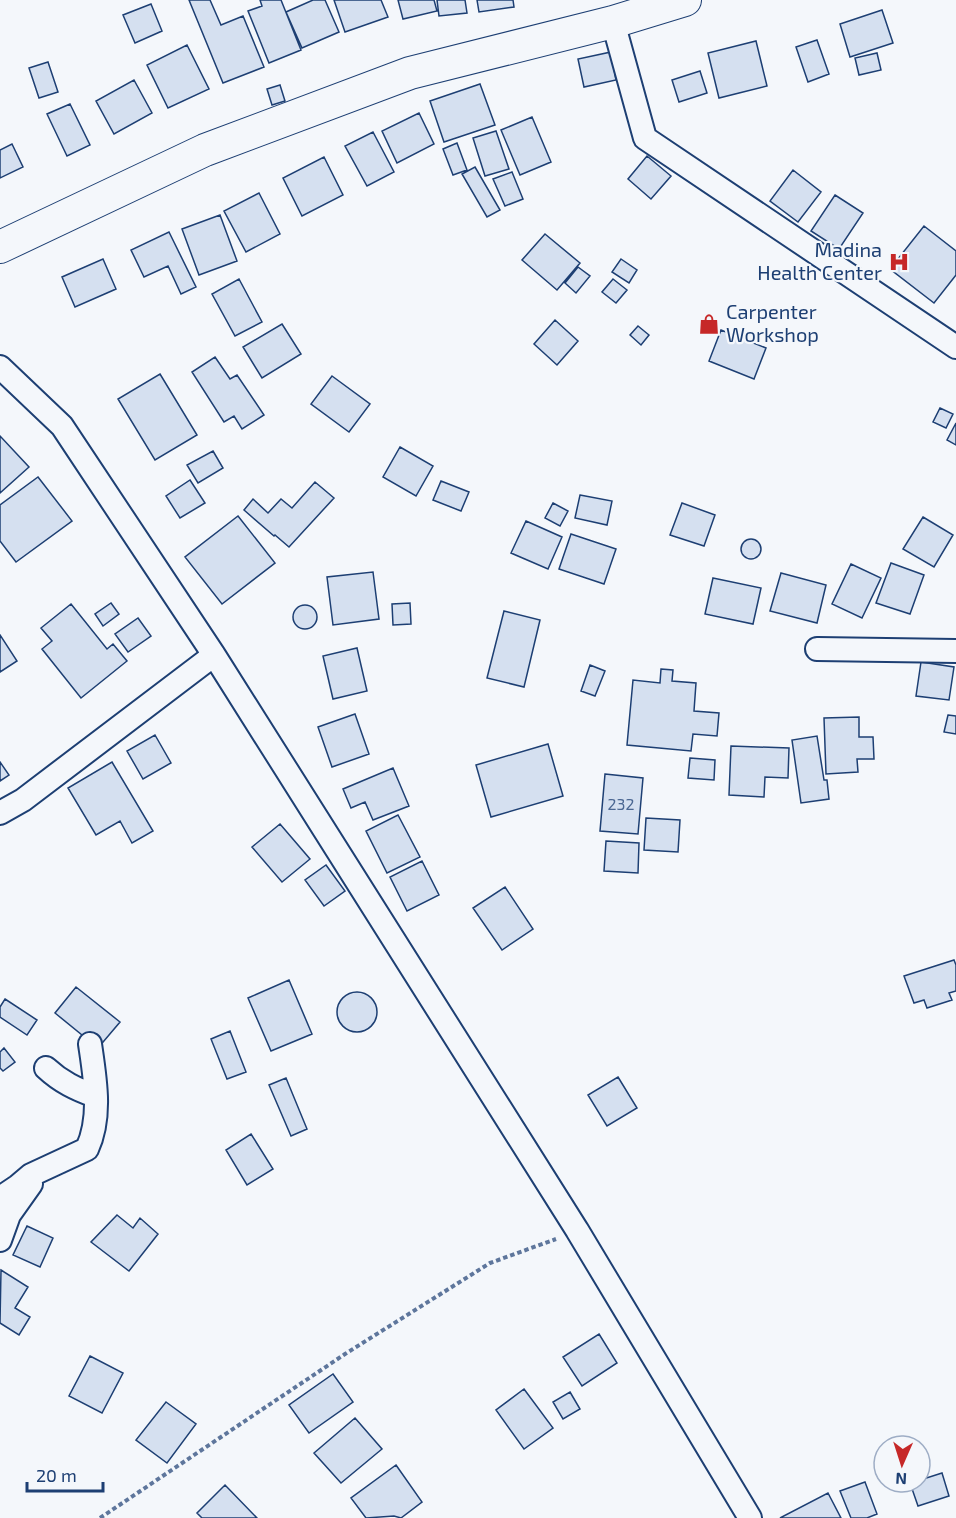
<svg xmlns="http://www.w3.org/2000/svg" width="956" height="1518" font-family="'Exo 2',sans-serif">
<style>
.building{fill:#d5e0f0;stroke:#1d3f73;stroke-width:1.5}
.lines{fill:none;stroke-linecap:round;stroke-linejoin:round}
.street-casing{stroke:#1d3f73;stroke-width:26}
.secondary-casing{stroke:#1d3f73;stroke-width:34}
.path{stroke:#5e769c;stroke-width:4;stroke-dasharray:4.5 3;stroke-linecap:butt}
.street{stroke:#f4f7fb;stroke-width:22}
.secondary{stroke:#f4f7fb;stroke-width:32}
.labels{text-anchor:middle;stroke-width:4.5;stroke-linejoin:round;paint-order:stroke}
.number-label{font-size:16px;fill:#4b6792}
.poi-label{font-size:20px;fill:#1d3f73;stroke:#f4f7fb;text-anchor:end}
</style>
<rect width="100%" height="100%" fill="#f4f7fb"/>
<!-- building -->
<path class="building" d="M189 0H210L221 25 243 16 264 67 223 83Z
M260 0H281L301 50 269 63 248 11 262 6Z
M313 0H325L339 32 302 48 286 12Z
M334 0H381L388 17 345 32Z
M398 0H434L437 11 403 19Z
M437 0H465L467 13 439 16Z
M477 0H513L514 7 479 12Z
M151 4 162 31 135 43 123 15Z
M882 10 893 43 850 57 840 24Z
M817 40 829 74 808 82 796 47Z
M756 41 767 86 719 98 708 53Z
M187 45 209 89 168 108 147 65Z
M611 52 616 80 584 87 578 59Z
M877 53 881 70 859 75 855 58Z
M48 62 58 92 39 98 29 68Z
M700 71 707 93 679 102 672 80Z
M134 80 152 113 114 134 96 101Z
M480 84 495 125 444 142 430 101Z
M280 85 285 101 272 105 267 89Z
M70 104 90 145 67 156 47 114Z
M419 113 434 144 397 163 382 131Z
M532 117 551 162 520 175 501 130Z
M496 131 509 169 485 176 473 138Z
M373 132 394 172 367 186 345 146Z
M457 143 467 170 453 175 443 149Z
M12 144 23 167 0 178V150Z
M647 156 671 176 651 199 628 179Z
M324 157 343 195 302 216 283 178Z
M475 167 500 210 487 217 462 174Z
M793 170 821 192 798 222 770 201Z
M512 172 523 199 505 206 493 179Z
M259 193 280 234 246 252 224 211Z
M835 195 863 213 839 249 811 231Z
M220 215 237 261 199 275 182 229Z
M924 226 956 251V275L934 303 890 269Z
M169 232 196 287 181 294 168 266 144 277 131 250Z
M545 234 580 263 557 290 522 260Z
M103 259 116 289 75 307 62 277Z
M621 259 637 270 629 283 612 272Z
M578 267 590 276 576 293 565 283Z
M239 279 262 322 235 336 212 294Z
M613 279 627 290 616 303 602 292Z
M555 320 578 341 557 365 534 344Z
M282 324 301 354 262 378 243 347Z
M638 326 649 335 641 345 630 335Z
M721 330 766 348 754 379 709 361Z
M215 357 230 379 237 375 264 415 242 429 234 416 224 422 192 372Z
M160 374 197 435 155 460 118 399Z
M332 376 370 404 349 432 311 404Z
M940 408 953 414 946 428 933 422Z
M956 423V445L947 440Z
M0 436 29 467 0 493Z
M400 447 433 466 416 496 383 477Z
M213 451 223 468 198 483 187 465Z
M38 477 72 521 16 562 0 541V505Z
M190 480 205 503 180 518 166 496Z
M441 481 469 492 461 511 433 500Z
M315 482 334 498 289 547 275 535 274 536 244 510 253 499 268 513 281 499 292 508Z
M580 495 612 501 607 525 575 518Z
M553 503 568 511 560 526 545 518Z
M682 503 715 515 704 546 670 535Z
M238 516 275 563 222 604 185 557Z
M923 517 953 535 934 567 903 549Z
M526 521 562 537 548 569 511 553Z
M571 534 616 549 604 584 559 569Z
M741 549a10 10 0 1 1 20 0a10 10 0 1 1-20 0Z
M891 563 924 575 910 614 876 603Z
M851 564 881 578 862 618 832 604Z
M373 572 379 619 333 625 327 577Z
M781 573 826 585 817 623 770 611Z
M713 578 761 588 753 624 705 614Z
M111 603 119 614 103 626 95 614Z
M410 603 411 624 393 625 392 604Z
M71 604 107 649 113 644 127 661 81 698 42 649 52 641 41 628Z
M293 617a12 12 0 1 1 24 0a12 12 0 1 1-24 0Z
M504 611 540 620 524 687 487 678Z
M138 618 151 636 128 652 115 634Z
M0 635 17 661 0 672Z
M357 648 367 691 333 699 323 656Z
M921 662 954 667 949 700 916 696Z
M590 665 605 671 595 696 581 691Z
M661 669 673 670 672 681 696 683 694 711 719 713 717 736 693 734 691 751 627 745 633 680 660 683Z
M355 714 369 754 332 767 318 727Z
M948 715 956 716V734L944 732Z
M859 717V737H873L874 759H857L858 772 826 774 824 718Z
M155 735 171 763 143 779 127 751Z
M817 736 824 780H827L829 799 801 803 792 740Z
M548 744 563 796 491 817 476 765Z
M731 746 789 748 788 778 765 777 764 797 729 795Z
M690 758 715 760 714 780 688 778Z
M0 762 9 775 0 781Z
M112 762 153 831 132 843 120 821 96 835 68 788Z
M393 768 409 806 373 820 365 802 351 808 343 789Z
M605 774 643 778 638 834 600 831Z
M398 815 420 857 387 873 366 831Z
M646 818 680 820 678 852 644 850Z
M280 824 310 859 282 882 252 847Z
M606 841 639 843 638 873 604 871Z
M422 861 439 895 407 911 390 877Z
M326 865 345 891 324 906 305 880Z
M505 887 533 929 502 950 473 908Z
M954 960 956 965V991L949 993 952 1000 927 1008 924 1000 914 1003 904 976Z
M289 980 312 1034 271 1051 248 998Z
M76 987 120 1022 98 1048 55 1013Z
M337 1012a20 20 0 1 1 40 0a20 20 0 1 1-40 0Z
M5 999 37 1020 27 1035 0 1017V1007Z
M230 1031 246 1072 227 1079 211 1039Z
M4 1048 15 1062 3 1071 0 1068V1052Z
M618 1077 637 1108 607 1126 588 1095Z
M286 1078 307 1129 291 1136 269 1085Z
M251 1134 273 1169 247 1185 226 1150Z
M117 1215 133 1228 140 1218 158 1234 129 1271 91 1242Z
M27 1226 53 1238 40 1267 13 1255Z
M1 1270 28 1287 15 1308 30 1317 19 1335 0 1323Z
M599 1334 617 1363 582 1386 563 1357Z
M90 1356 123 1373 102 1413 69 1396Z
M333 1374 353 1402 309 1433 289 1405Z
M524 1389 553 1428 524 1449 496 1410Z
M570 1392 580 1409 563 1419 553 1402Z
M166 1402 196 1424 167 1463 136 1440Z
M355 1418 382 1449 341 1483 314 1453Z
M396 1465 422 1502 401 1518 394 1516 366 1518 351 1498Z
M942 1473 949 1496 918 1506 910 1483 920 1482V1480Z
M865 1482 877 1514 867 1518H851L840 1491Z
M225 1485 257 1518H202L197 1513Z
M828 1493 841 1518H780Z"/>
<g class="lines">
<!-- street casing -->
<g class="street-casing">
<path id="street" d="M613 22 645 138 956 347
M0 367 62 426 214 655 577 1230 750 1518
M817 649 956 651
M0 813 23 800 214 655
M46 1068C61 1082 76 1089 95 1096
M0 1198 18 1186 31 1175 87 1149C102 1117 95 1078 90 1044
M0 1240 9 1215 31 1184"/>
</g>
<!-- secondary casing -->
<g class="secondary-casing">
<path id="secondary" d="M0 247 205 150 410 73 613 22 685 0"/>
</g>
<!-- path -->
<path class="path" d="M100 1518 345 1354 490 1263 556 1239"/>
<!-- street -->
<use href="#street" class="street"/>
<!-- secondary -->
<use href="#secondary" class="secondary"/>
</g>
<!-- icons -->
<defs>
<g id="hospital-bare" transform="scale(1.62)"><path d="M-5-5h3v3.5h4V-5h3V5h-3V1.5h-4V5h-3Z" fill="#c62828" stroke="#f4f7fb" stroke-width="2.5" paint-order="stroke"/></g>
<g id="shop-bare" transform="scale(1.62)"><path d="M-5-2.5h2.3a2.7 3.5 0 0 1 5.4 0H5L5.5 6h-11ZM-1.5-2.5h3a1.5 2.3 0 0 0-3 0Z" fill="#c62828" stroke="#f4f7fb" stroke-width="2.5" paint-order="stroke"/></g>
</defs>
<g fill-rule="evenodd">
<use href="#hospital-bare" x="899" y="262"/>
<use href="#shop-bare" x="709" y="324"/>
</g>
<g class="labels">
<!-- number labels -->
<g class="number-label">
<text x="621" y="810">232</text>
</g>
<!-- poi labels -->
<g class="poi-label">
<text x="882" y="257">Madina<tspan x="882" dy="23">Health Center</tspan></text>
<text x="726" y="319" text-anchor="start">Carpenter<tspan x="726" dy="23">Workshop</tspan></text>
</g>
</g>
<!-- north arrow -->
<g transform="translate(902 1464) rotate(183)"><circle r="28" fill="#f4f7fb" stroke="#9eadc5" stroke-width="1.5"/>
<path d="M0-4.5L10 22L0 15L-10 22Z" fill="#c62828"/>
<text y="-9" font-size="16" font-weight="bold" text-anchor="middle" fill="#1d3f73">N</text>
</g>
<!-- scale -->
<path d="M27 1482v9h76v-9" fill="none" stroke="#1d3f73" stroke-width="3"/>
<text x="36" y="1482" font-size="18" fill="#1d3f73" stroke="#f4f7fb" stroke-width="4.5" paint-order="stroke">20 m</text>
</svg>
